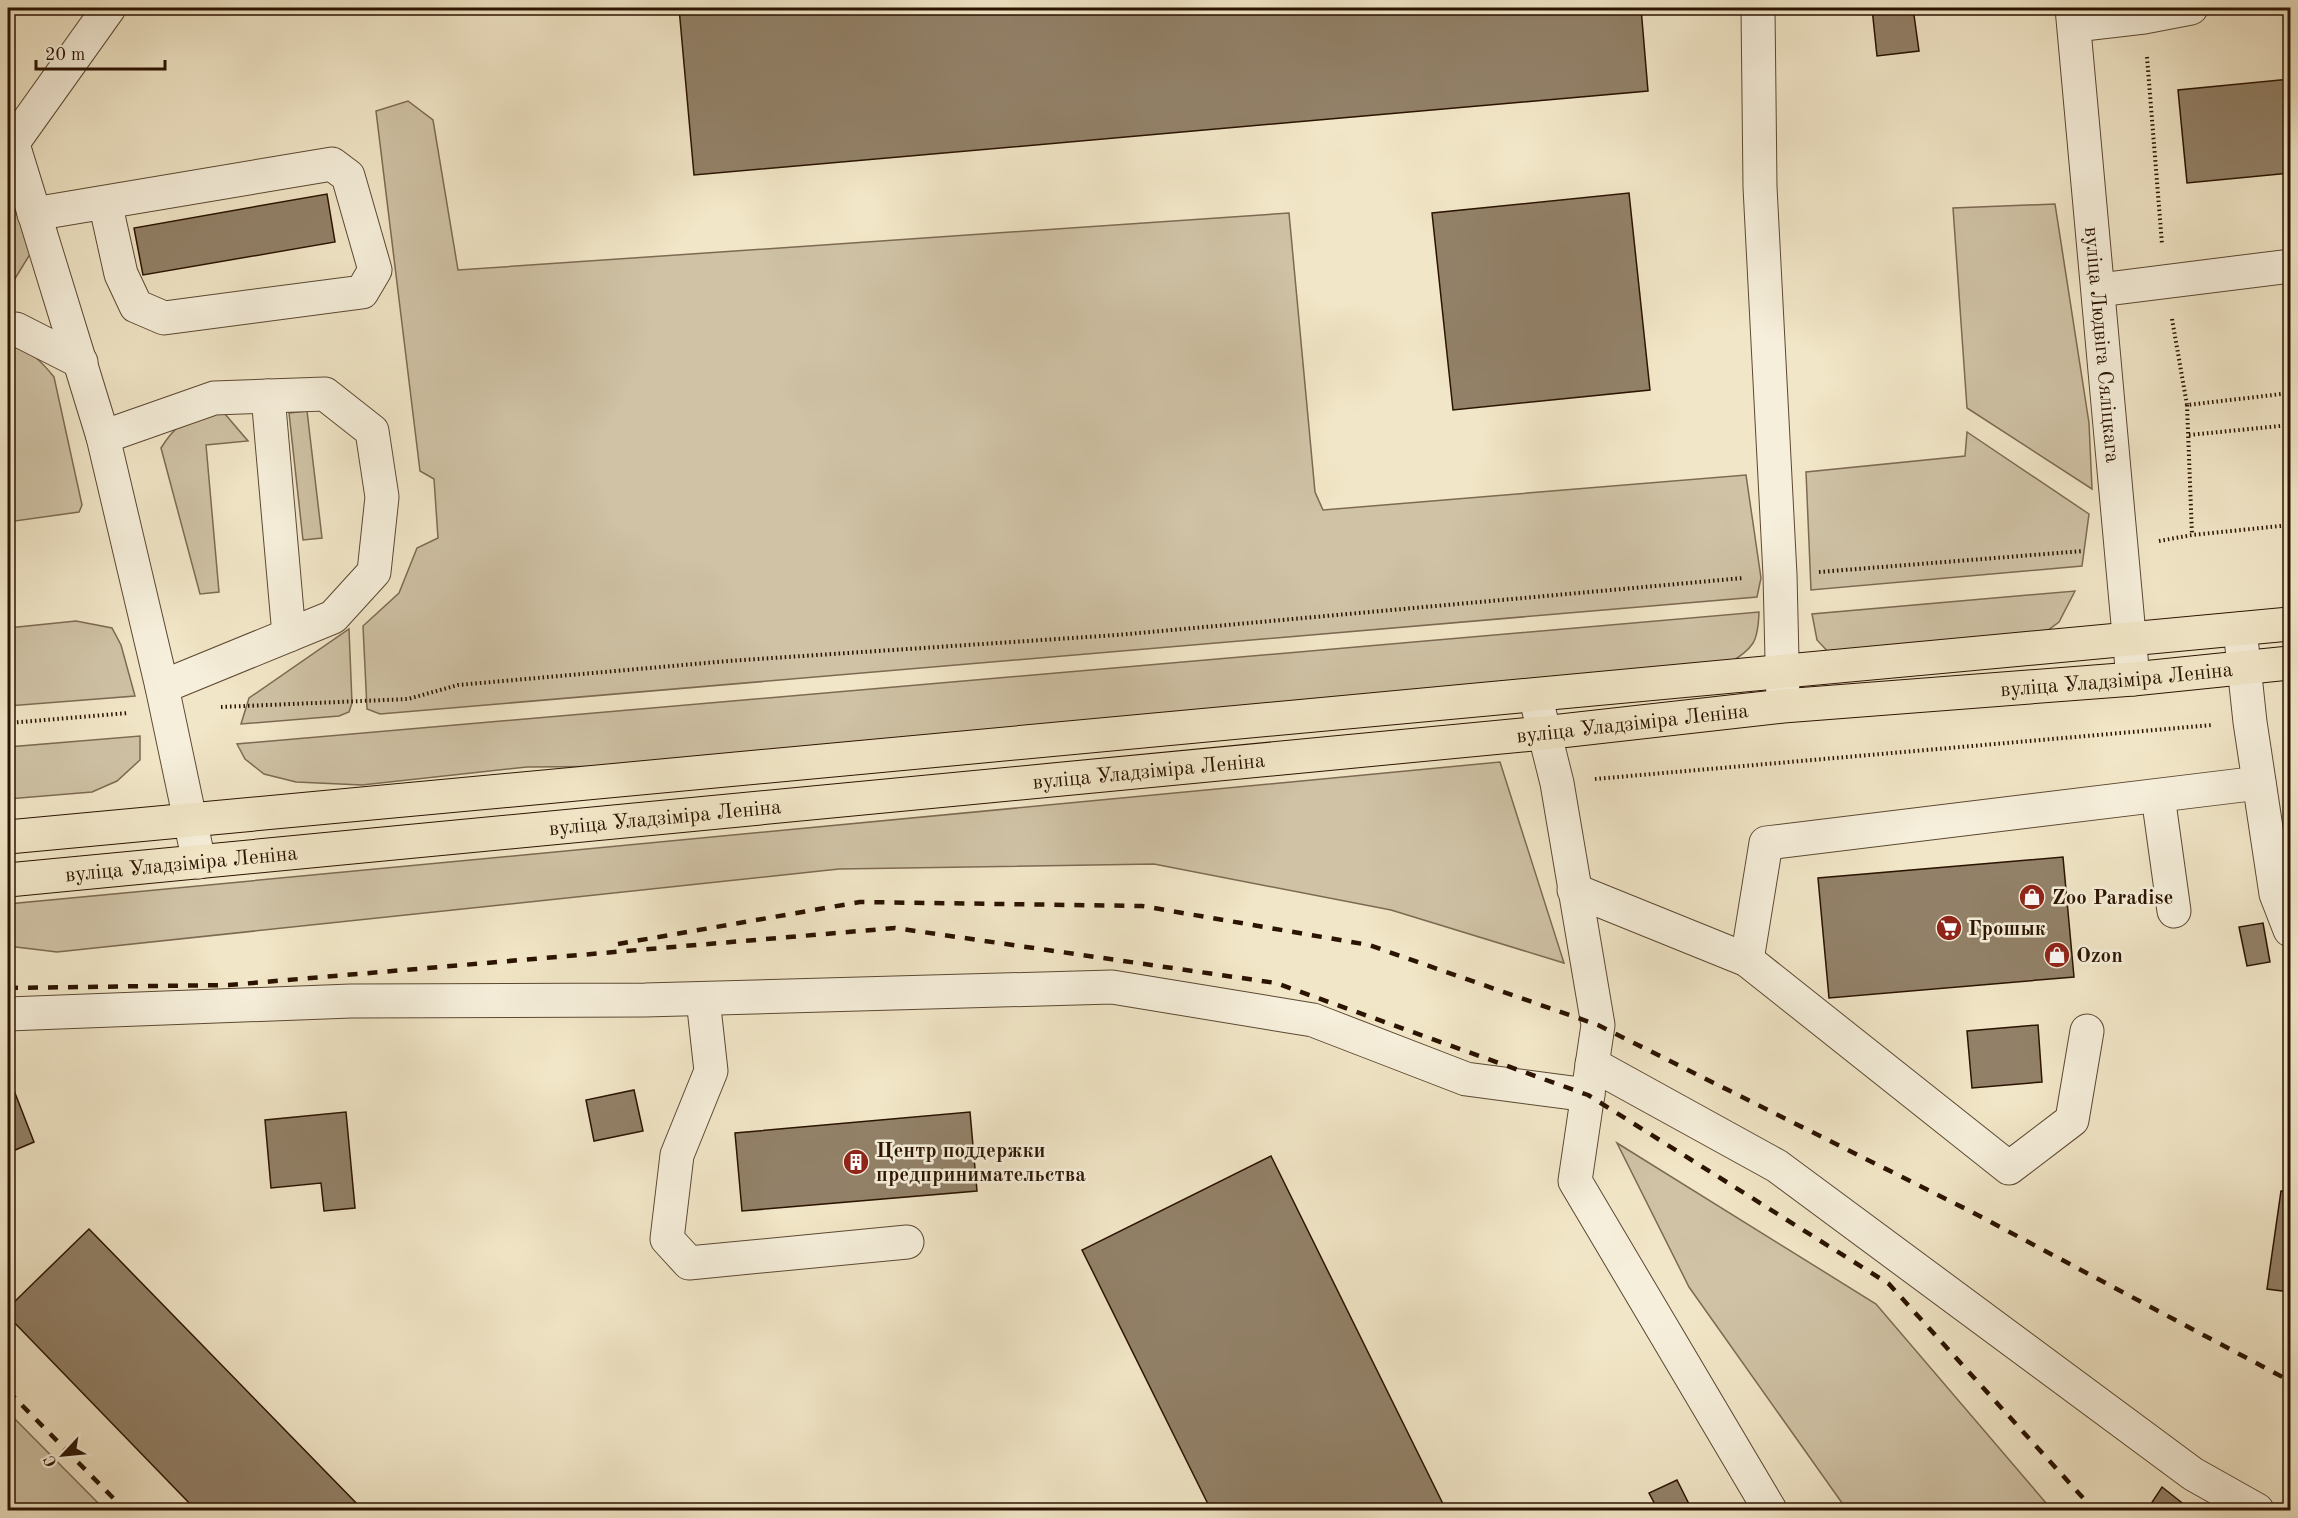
<svg xmlns="http://www.w3.org/2000/svg" width="2298" height="1518" font-family="'Old Standard TT',serif">
<style>
.green{fill:#cfc2a5;stroke:#7d6a53;stroke-width:1.5}
.building{fill:#928168;stroke:#2b1301;stroke-width:1.5}
.lines{fill:none;stroke-linecap:round;stroke-linejoin:round}
.minor-casing{stroke:#5c4832;stroke-width:35}
.major-casing{stroke:#2b1301;stroke-width:35}
.path{stroke:#2b1301;stroke-width:4;stroke-dasharray:1.5 3;stroke-linecap:butt}
.minor{stroke:#f6efdb;stroke-width:33}
.major{stroke:#f1e6c7;stroke-width:33}
.rail{stroke:#2b1301;stroke-width:4.5;stroke-dasharray:10 10;stroke-linecap:butt}
.labels{text-anchor:middle;stroke-width:5;stroke-linejoin:round;paint-order:stroke}
.street-label{font-size:21px;fill:#2b1301;stroke:#f6efdb}
.poi-label{font-size:21px;font-weight:bold;fill:#2b1301;stroke:#f6efdb;text-anchor:start}
</style>
<rect width="100%" height="100%" fill="#f1e6c7"/>
<filter id="stains"><feTurbulence type="fractalNoise" baseFrequency=".00333" numOctaves="4"/><feColorMatrix values="0 0 0 0 .2 0 0 0 0 .09 0 0 0 0 .02 0 0 0 .5 -.17"/></filter>
<radialGradient id="worn" r=".72"><stop offset=".6" stop-color="#630" stop-opacity="0"/><stop offset="1" stop-color="#630" stop-opacity=".3"/></radialGradient>
<!-- green -->
<path class="green" d="M408 101 433 120 458 270 1289 213 1315 492 1323 510 1746 475 1761 578 1757 597 380 714 367 709 363 626 399 593 417 548 438 538 434 479 420 471 376 111Z
M8 193 32 251 11 285 8 286Z
M2055 204 2089 423 2092 489 1967 408 1953 208Z
M8 346C28 347 42 362 54 377L82 505 79 512 8 522Z
M307 411 322 538 303 540 289 413Z
M207 413 225 414 248 441 206 445 219 592 200 594 161 448C174 427 183 421 207 413Z
M1967 432 2089 514 2082 566 1811 590 1806 472 1965 456Z
M2075 591 2059 622 2032 642 1831 655 1817 640 1812 614Z
M1759 612C1758 643 1754 647 1728 664L655 766 527 767 362 785 296 782 264 774 245 759 237 744Z
M76 621 112 628 121 645 135 696 8 706V628Z
M349 629 352 703 349 712 339 716 241 724 249 698Z
M140 736V760L117 781 92 792 8 799V747Z
M1500 762 1564 963 1391 910 1154 864 839 869 57 952 8 946V904Z
M1617 1143 1876 1304 2052 1510H1847L1689 1287Z
M8 1412 105 1510H8Z"/>
<!-- building -->
<path class="building" d="M679 8H1641L1648 91 694 175Z
M1872 8H1913L1919 51 1877 56Z
M2290 79V173L2187 183 2178 90Z
M1629 193 1650 390 1453 410 1432 213Z
M327 194 335 242 143 275 134 228Z
M2063 857 2074 977 1829 998 1818 878Z
M2263 923 2270 962 2247 966 2239 927Z
M2038 1025 2042 1082 1972 1088 1967 1031Z
M8 1075 34 1142 8 1153Z
M634 1090 643 1131 594 1141 586 1100Z
M346 1112 355 1208 324 1211 321 1183 271 1188 265 1120Z
M970 1112 977 1191 742 1211 735 1133Z
M1271 1156 1446 1510H1211L1082 1250Z
M2281 1191 2290 1192V1292L2267 1289Z
M89 1229 363 1510H196L8 1316 10 1306Z
M1677 1480 1692 1510H1658L1649 1493Z
M2162 1487 2191 1510H2147Z"/>
<g class="lines">
<!-- minor casing -->
<g class="minor-casing">
<g id="minor">
<path d="M1758 8 1760 187 1780 575 1783 701"/>
<path id="s1" d="M2072 8 2133 679"/>
<path d="M2075 25 2144 17 2191 8"/>
<path d="M8 128 103 437 162 687 199 862"/>
<path d="M12 144 109 8"/>
<path d="M34 214 332 164 348 176 375 270 362 292 164 318 136 306 121 274 105 202"/>
<path d="M2099 290 2290 266"/>
<path d="M8 329H16L81 362"/>
<path d="M268 396 289 635"/>
<path d="M103 437 214 398 325 394 372 431 382 497 374 572 333 617 162 687"/>
<path d="M2240 629 2250 722 2276 894 2290 930"/>
<path d="M1535 695 1557 783 1598 1025 1575 1181 1770 1510"/>
<path d="M2158 796 2174 911"/>
<path d="M1574 890 1747 960 2009 1168 2072 1120 2087 1031"/>
<path d="M1747 960 1766 843 2259 783"/>
<path d="M703 999 711 1071 677 1155 667 1239 689 1263 907 1242"/>
<path d="M8 1014 351 1001 645 1000 1112 987 1313 1020 1466 1079 1588 1095"/>
<path d="M1592 1064 1777 1166 2193 1474 2257 1510"/>
</g>
</g>
<!-- major casing -->
<g class="major-casing">
<g id="major">
<path d="M8 837 2290 624"/>
<path id="s2" d="M8 880 1543 733 1783 706 2133 679 2290 663"/>
</g>
</g>
<!-- path -->
<path class="path" d="M2147 57 2162 244
M2172 319 2187 405 2290 393
M2187 405 2192 535
M2189 435 2290 425
M2159 541 2192 535 2290 525
M1819 572 2083 551
M221 707 408 699 458 685 728 661 1117 635 1743 578
M8 723 129 713
M1595 779 2212 725"/>
<!-- minor -->
<use href="#minor" class="minor"/>
<!-- major -->
<use href="#major" class="major"/>
<!-- rail -->
<path class="rail" d="M618 944 860 902 1142 906 1369 945 1598 1025 1970 1211 2290 1381
M8 988 229 985 895 928 1276 983 1588 1095 1889 1284 2094 1510
M8 1391 125 1510"/>
</g>
<!-- icons -->
<defs>
<g id="shop-disc" transform="scale(1.35)"><circle r="9.5" fill="#8f2418" stroke="#f6efdb"/><path d="M-5-2.5h2.3a2.7 3.5 0 0 1 5.4 0H5L5.5 6h-11ZM-1.5-2.5h3a1.5 2.3 0 0 0-3 0Z" fill="#fff"/></g>
<g id="supermarket-disc" transform="scale(1.35)"><circle r="9.5" fill="#8f2418" stroke="#f6efdb"/><path d="M-6-5.5h2.5l.6 2H6L4.5 2H-2.5L-4.4-4H-6ZM-1.5 3.2a1.3 1.3 0 1 0 .1 0ZM3 3.2a1.3 1.3 0 1 0 .1 0Z" fill="#fff"/></g>
<g id="building-disc" transform="scale(1.35)"><circle r="9.5" fill="#8f2418" stroke="#f6efdb"/><path d="M-4-6H4V6H1V3H-1V6H-4ZM-2.5-4.3h1.7v1.8h-1.7ZM.8-4.3h1.7v1.8H.8ZM-2.5-1h1.7V.8h-1.7ZM.8-1h1.7V.8H.8Z" fill="#fff"/></g>
</defs>
<g fill-rule="evenodd">
<use href="#shop-disc" x="2032" y="897"/>
<use href="#supermarket-disc" x="1949" y="928"/>
<use href="#shop-disc" x="2057" y="955"/>
<use href="#building-disc" x="856" y="1162"/>
</g>
<g class="labels">
<!-- street labels -->
<g class="street-label">
<text dy="7" stroke="none"><textPath href="#s1" startOffset="338">вуліца Людвіга Сяліцкага</textPath></text>
<text dy="7" stroke="none"><textPath href="#s2" startOffset="2118">вуліца Уладзіміра Леніна</textPath></text>
<text dy="7" stroke="none"><textPath href="#s2" startOffset="1632">вуліца Уладзіміра Леніна</textPath></text>
<text dy="7" stroke="none"><textPath href="#s2" startOffset="1146">вуліца Уладзіміра Леніна</textPath></text>
<text dy="7" stroke="none"><textPath href="#s2" startOffset="660">вуліца Уладзіміра Леніна</textPath></text>
<text dy="7" stroke="none"><textPath href="#s2" startOffset="174">вуліца Уладзіміра Леніна</textPath></text>
</g>
<!-- poi labels -->
<g class="poi-label">
<text x="2052" y="904">Zoo Paradise</text>
<text x="1968" y="935">Грошык</text>
<text x="2076" y="962">Ozon</text>
<text x="876" y="1157">Центр поддержки<tspan x="876" dy="24">предпринимательства</tspan></text>
</g>
</g>
<!-- margin -->
<rect width="2298" height="1518" fill="none" stroke="#f1e6c7" stroke-width="30"/>
<rect x="9" y="9" width="2280" height="1500" fill="none" stroke="#2b1301" stroke-width="3"/>
<rect x="15" y="15" width="2268" height="1488" fill="none" stroke="#2b1301" stroke-width="1.5"/>
<!-- north arrow -->
<g transform="translate(63 1455) rotate(244)" stroke="#f6efdb" stroke-width="4.5" paint-order="stroke">
<path d="M0-4.5L10 22L0 15L-10 22Z" fill="#2b1301"/>
<text y="-9" font-size="16" font-weight="bold" text-anchor="middle" fill="#2b1301">С</text>
</g>
<!-- scale -->
<path d="M36 60v9h129v-9" fill="none" stroke="#2b1301" stroke-width="3"/>
<text x="45" y="60" font-size="18" fill="#2b1301" stroke="#f6efdb" stroke-width="4.5" paint-order="stroke">20 m</text>
<rect width="100%" height="100%" filter="url(#stains)"/>
<rect width="100%" height="100%" fill="url(#worn)"/>
</svg>
